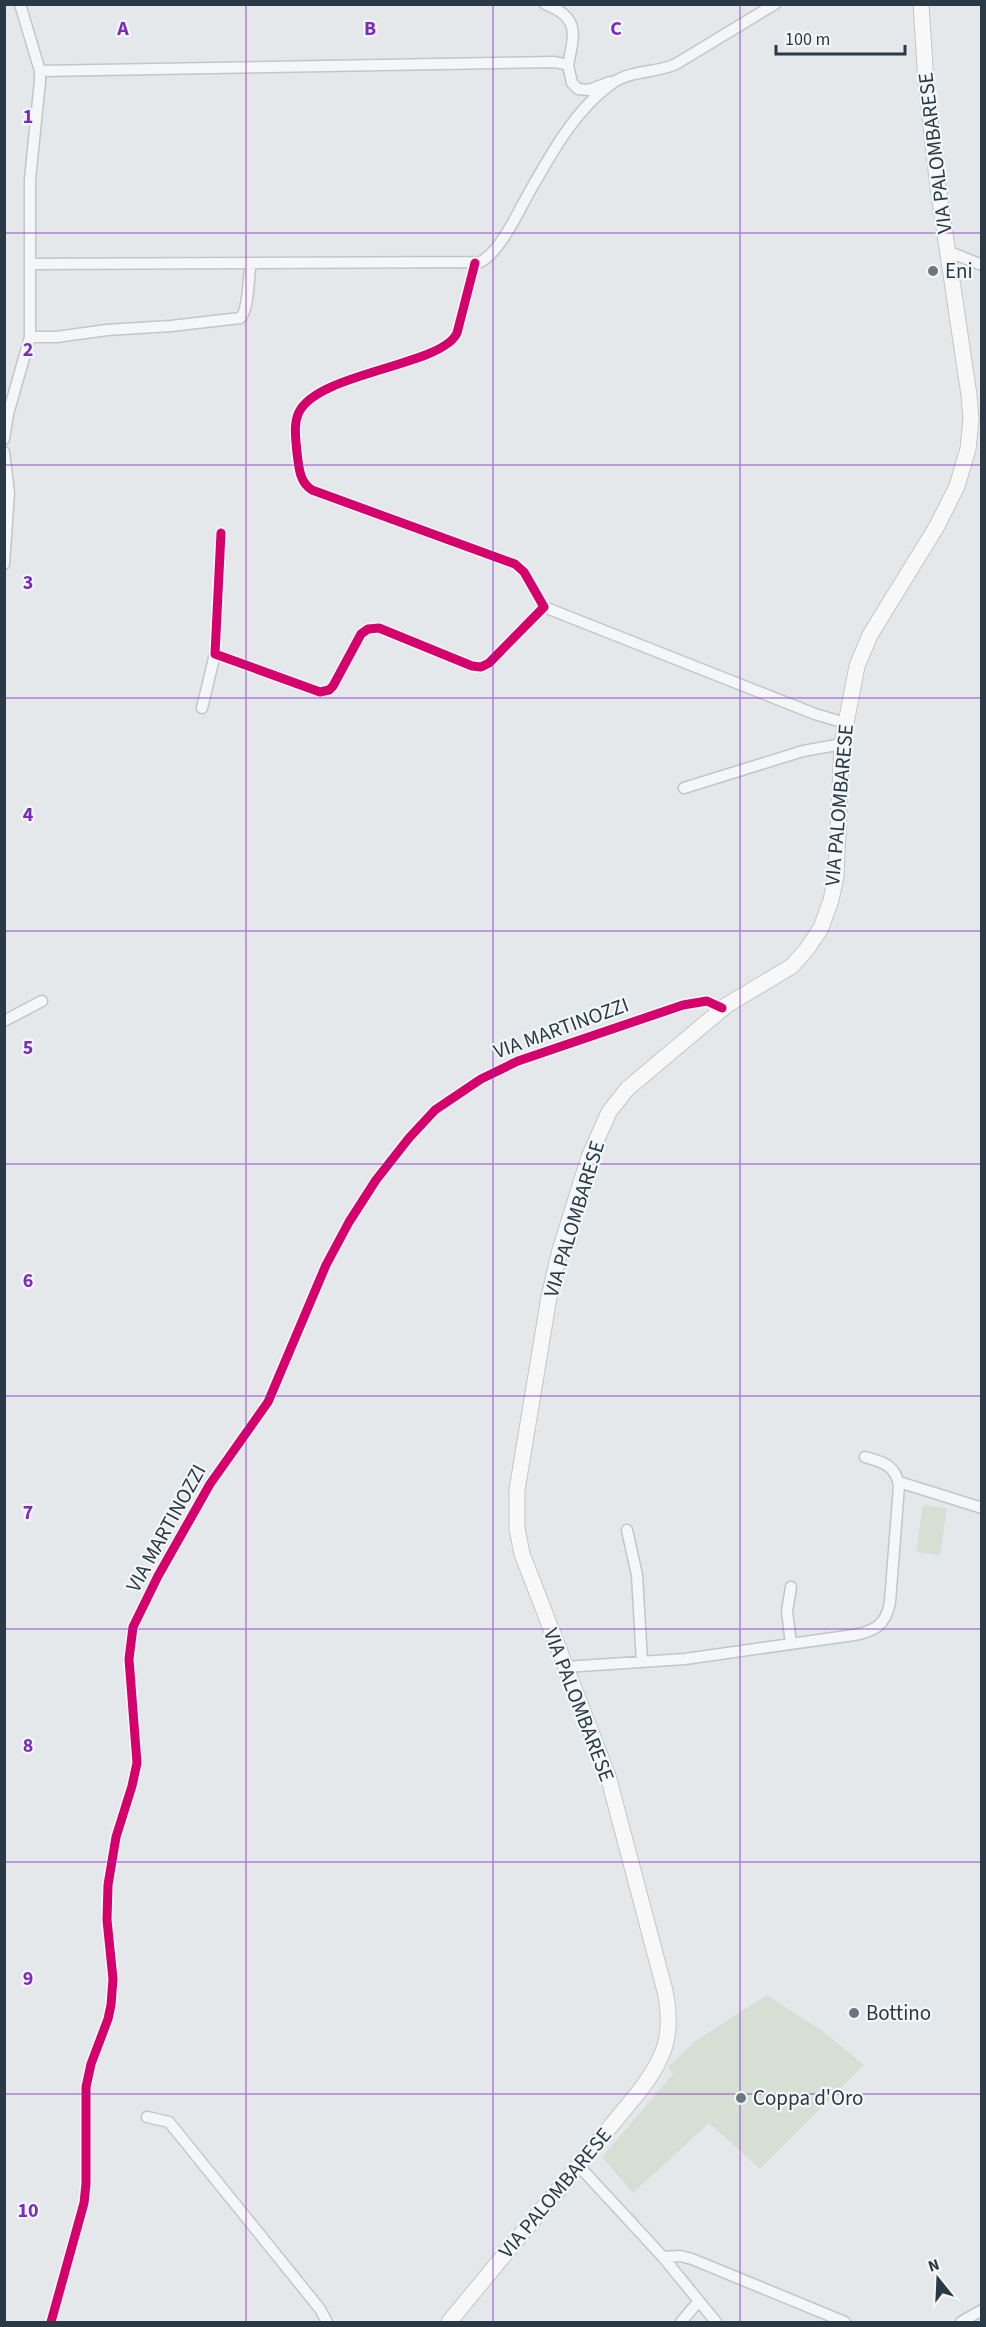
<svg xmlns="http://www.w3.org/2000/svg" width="986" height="2327" font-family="'Source Sans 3',sans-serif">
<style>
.green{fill:#d7dfd5}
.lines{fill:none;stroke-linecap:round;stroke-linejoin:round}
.minor-casing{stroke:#c3c6c8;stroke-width:13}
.secondary-casing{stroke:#c3c6c8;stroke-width:17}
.minor{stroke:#f4f6f7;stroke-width:10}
.secondary{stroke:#f8f8f8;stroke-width:15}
.cycleway-casing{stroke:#f3f7f9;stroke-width:13}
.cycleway{stroke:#d6006c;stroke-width:9}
.grid{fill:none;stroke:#7b2cbf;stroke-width:1.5;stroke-opacity:0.55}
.poi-dot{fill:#6b767f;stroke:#f3f7f9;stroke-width:2}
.labels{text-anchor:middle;stroke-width:4.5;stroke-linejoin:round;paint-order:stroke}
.street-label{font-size:21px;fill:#293946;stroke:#f3f7f9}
.poi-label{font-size:21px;fill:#293946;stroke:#f3f7f9;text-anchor:start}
.grid-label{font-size:20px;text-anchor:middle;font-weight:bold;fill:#7b2cbf;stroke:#f3f7f9;stroke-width:4.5;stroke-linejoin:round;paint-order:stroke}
</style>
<rect width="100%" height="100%" fill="#e5e8ea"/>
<!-- green -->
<path class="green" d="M923 1505 947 1508 940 1555 916 1552Z
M767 1995 824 2032 864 2065 760 2169 709 2123 633 2193 602 2157 673 2074 668 2067 695 2041Z"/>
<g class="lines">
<!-- minor casing -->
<g class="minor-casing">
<path id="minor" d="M545 4C579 17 575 32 568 65
M40 71 555 62 568 65 572 83 578 89 589 90 610 82
M947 251 982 265
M30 264 480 262C500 253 519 210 530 191 552 152 577 107 614 82 632 70 657 73 676 64L775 4
M30 337H56L107 330 171 326 240 318C249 311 248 277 251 263
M4 439 8 414 30 337V179L40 81V71L20 4
M4 452 9 493 4 564
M221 533 215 654 320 692 329 690 333 686 361 634 368 629 379 628 472 666 481 667 489 663 544 607 524 572 515 564 312 490C299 482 299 467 297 453 296 440 293 424 299 412 319 372 442 366 457 333L475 263
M544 607 815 714 845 723
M202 708 215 654
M684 788 803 751 842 744
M4 1021 42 1001
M899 1482 979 1507
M627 1530 637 1575 642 1662
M791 1587 787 1611 791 1644
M565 1667 685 1659 854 1635C875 1631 886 1625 890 1602L899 1486C896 1465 883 1462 865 1457
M147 2117 169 2122 320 2309 327 2322
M578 2165 663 2257 716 2322
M663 2257 680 2256 692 2259 845 2322
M51 2322 84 2203 86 2184V2087L91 2064 108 2019 111 2005 113 1979 107 1920 108 1885 116 1837 132 1786 137 1763 129 1659 133 1627 158 1576 210 1484 268 1402 326 1265 349 1222 376 1180 409 1138 435 1110 481 1079 518 1061 683 1005 707 1001 722 1008
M681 2322 698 2302
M961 2322 982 2310"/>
</g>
<!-- secondary casing -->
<g class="secondary-casing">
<path id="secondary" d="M449 2322 638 2093C665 2058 674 2035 665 1991L608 1776 522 1554 517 1528V1490L549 1297 560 1250 589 1157 609 1112 627 1089 727 1005 792 966 807 949 821 928 831 900 836 876 842 744 857 666 870 635 937 526 957 486 968 449 971 419 969 395 938 187 926 83 921 4"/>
</g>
<!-- minor -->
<use href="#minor" class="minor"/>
<!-- secondary -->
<use href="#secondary" class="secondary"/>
<!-- cycleway casing -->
<g class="cycleway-casing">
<path id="cycleway" d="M221 533 215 654 320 692 329 690 333 686 361 634 368 629 379 628 472 666 481 667 489 663 544 607 524 572 515 564 312 490C299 482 299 467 297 453 296 440 293 424 299 412 319 372 442 366 457 333L475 263
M51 2322 84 2203 86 2184V2087L91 2064 108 2019 111 2005 113 1979 107 1920 108 1885 116 1837 132 1786 137 1763 129 1659 133 1627 158 1576 210 1484 268 1402 326 1265 349 1222 376 1180 409 1138 435 1110 481 1079 518 1061 683 1005 707 1001 722 1008"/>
</g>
<!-- cycleway -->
<use href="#cycleway" class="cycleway"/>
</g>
<!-- grid -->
<path class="grid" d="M246 4V2322M493 4V2322M740 4V2322M4 233H982M4 465H982M4 698H982M4 931H982M4 1164H982M4 1396H982M4 1629H982M4 1862H982M4 2094H982"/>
<!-- markers -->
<g class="poi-dot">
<circle cx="933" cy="271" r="6"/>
<circle cx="854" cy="2013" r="6"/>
<circle cx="741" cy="2098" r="6"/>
</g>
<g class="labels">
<!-- street labels -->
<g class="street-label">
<text transform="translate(935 153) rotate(-97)" y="7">VIA PALOMBARESE</text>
<text transform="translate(839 805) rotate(-85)" y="7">VIA PALOMBARESE</text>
<text transform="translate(561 1028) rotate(-20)" y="7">VIA MARTINOZZI</text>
<text transform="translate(574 1219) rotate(-73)" y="7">VIA PALOMBARESE</text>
<text transform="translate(166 1528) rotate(-61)" y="7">VIA MARTINOZZI</text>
<text transform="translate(579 1705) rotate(69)" y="7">VIA PALOMBARESE</text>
<text transform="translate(555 2193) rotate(-50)" y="7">VIA PALOMBARESE</text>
</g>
<!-- poi labels -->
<g class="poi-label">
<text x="945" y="278">Eni</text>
<text x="866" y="2020">Bottino</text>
<text x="753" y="2105">Coppa d'Oro</text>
</g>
</g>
<g class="grid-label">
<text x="123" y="35">A</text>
<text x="370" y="35">B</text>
<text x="616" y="35">C</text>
<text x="28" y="123">1</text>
<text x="28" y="356">2</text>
<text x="28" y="589">3</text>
<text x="28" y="821">4</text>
<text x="28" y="1054">5</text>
<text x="28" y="1287">6</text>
<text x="28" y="1519">7</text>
<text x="28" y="1752">8</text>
<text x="28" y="1985">9</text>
<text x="28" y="2217">10</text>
</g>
<!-- border -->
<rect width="986" height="2327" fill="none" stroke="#293946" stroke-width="12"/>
<!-- north arrow -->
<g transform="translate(938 2279) rotate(342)" stroke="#f3f7f9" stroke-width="4.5" paint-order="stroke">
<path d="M0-4.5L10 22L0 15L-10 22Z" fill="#293946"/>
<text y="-9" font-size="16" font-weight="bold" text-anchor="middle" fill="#293946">N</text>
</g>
<!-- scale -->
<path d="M776 45v9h129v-9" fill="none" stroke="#293946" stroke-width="3"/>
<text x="785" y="45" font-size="18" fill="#293946" stroke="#f3f7f9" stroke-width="4.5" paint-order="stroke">100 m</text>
</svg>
